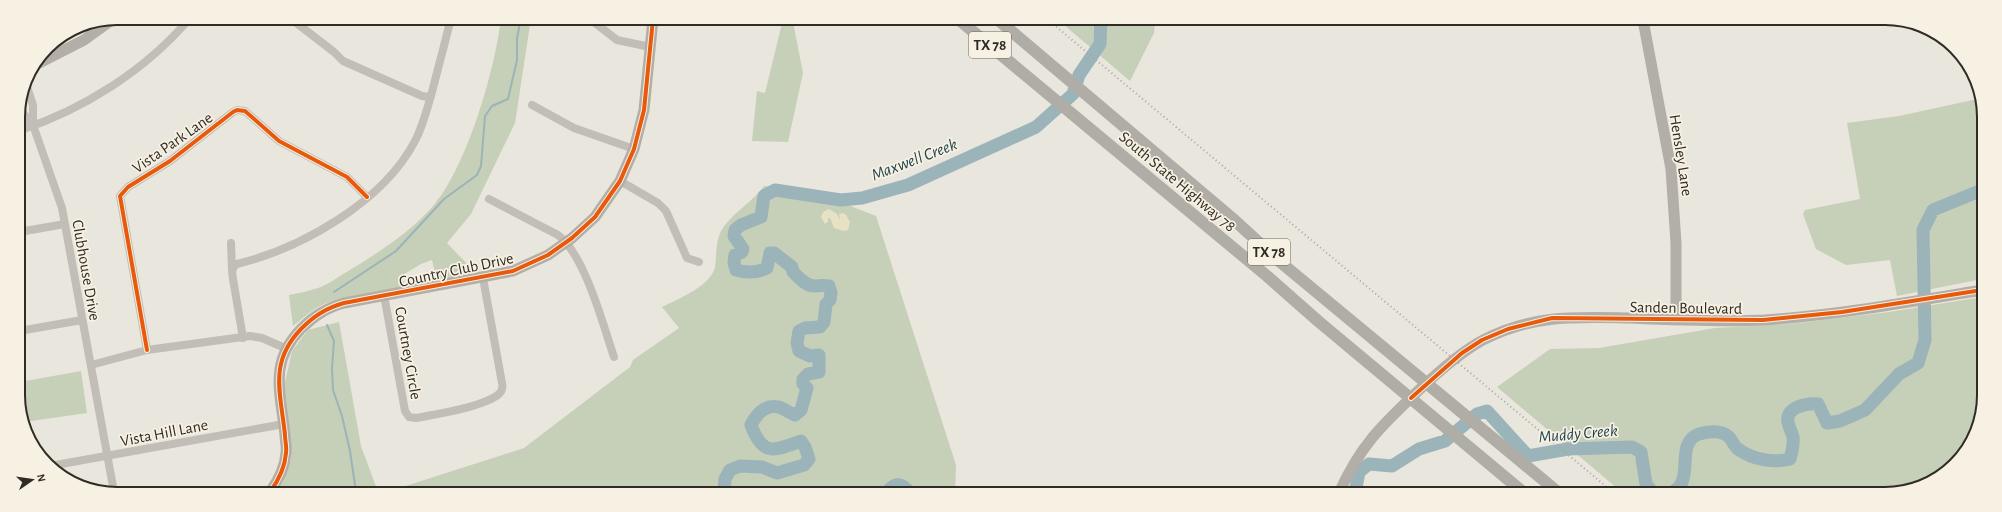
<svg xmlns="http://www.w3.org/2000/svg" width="2002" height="512" font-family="'Alegreya Sans',sans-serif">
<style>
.green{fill:#c6cfb8}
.sand{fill:#e8e2c4}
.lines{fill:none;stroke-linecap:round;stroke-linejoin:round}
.stream{stroke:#9bb4b9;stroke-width:2}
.river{stroke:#9bb4b9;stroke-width:13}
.street{stroke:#c2bdb6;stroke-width:8}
.secondary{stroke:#b3aea7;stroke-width:11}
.primary{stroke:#b0aca6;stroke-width:12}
.rail{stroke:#a9a6a1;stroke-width:2;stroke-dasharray:1 3;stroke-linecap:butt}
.cycleway-casing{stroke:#f7f1e3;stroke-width:6}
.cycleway{stroke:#e8590c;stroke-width:4}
.labels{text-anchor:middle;stroke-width:3.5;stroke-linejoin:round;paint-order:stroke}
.shield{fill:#f7f1e3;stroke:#6c665e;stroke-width:1}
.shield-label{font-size:15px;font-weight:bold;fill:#312b25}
.street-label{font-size:16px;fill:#312b25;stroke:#f7f1e3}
.water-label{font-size:17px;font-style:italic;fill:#1f434f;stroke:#f7f1e3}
.rim{fill:none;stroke:#312b25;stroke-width:2}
</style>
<rect width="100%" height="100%" fill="#e9e6dd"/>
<!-- green -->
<path class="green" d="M501 18H531L515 123 471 214 447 243 470 267 475 279 438 286 432 260 421 264 398 278 404 281V286C378 293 344 294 320 306 310 311 301 320 293 326L289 295C299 293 309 291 318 288 328 285 336 278 345 273 375 255 411 232 434 205 467 165 495 71 501 18Z
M783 19H801L793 22 803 73 788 142 752 141 757 91 765 93Z
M1057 19H1155L1154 33 1130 81Z
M1982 98V279L1897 296 1890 260 1846 265 1816 249 1803 214 1805 210 1860 199 1847 123 1899 116Z
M764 186 807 189 876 216 956 465 955 493 387 492 524 448 630 367 633 360 679 328 662 307C678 299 711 286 715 267 717 253 715 237 725 225 736 211 753 201 764 186Z
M1982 297V414L1971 444 1950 469 1922 487 1891 494H1624L1497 387 1550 349 1599 348 1715 328 1789 324 1889 312Z
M339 322 361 446 378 492H279L291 460 289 430 284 387 292 351 308 330Z
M81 371 87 413 24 422 20 414V382Z"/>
<!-- sand -->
<path class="sand" d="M829 209 837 214 840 220 839 214 843 213 846 215 850 222 848 230 843 231 834 228 830 218H828V222L825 224 821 217 823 212Z"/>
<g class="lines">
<!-- stream -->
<path class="stream" d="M334 292 396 251 444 199 477 175 481 166 485 116 492 106 508 99 517 60V38L521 18
M327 325 334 341 332 368 333 390 342 416 350 451 356 492"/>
<!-- river -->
<path class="river" d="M724 493 725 479 730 470 740 466 762 467 777 473 804 465 809 459 805 447 801 441C774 451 763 457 751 425 756 415 765 404 778 407 784 408 789 413 795 415L801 410 807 388 803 384V379L808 374 819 372V355L810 356 799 351 797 343 799 331 805 328 820 327 824 322 826 304 830 300 831 293 829 286C823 285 821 285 816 286 807 287 799 278 793 272L792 267 774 253H770L767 268C757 273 747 273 736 270L734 263 735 255 742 252 743 249 734 236 735 230 741 225 761 217 764 196 775 190 841 200 862 198 908 185 1036 127 1073 94 1079 75 1100 44 1101 19
M886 493C894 483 901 481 910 493
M1355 493 1359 472 1369 464 1392 466 1419 449 1445 441 1477 414 1487 411 1528 456 1568 449 1632 447 1641 452 1646 484 1653 493 1659 494
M1668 494C1699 484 1672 444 1699 434 1708 431 1722 430 1729 437 1732 440 1734 446 1738 449 1753 460 1774 463 1790 459 1792 451 1794 445 1793 437 1792 432 1789 428 1788 422 1785 407 1807 403 1818 404L1827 423 1840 421 1865 410 1899 374 1918 363 1925 340 1923 230 1933 210 1982 190"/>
<!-- street -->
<path class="street" d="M290 18 334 52 343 61 422 96 430 97
M590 19 617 40 650 47
M25 81 33 105V125
M20 103 23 113 33 125 62 208 114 492
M532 105 574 128 634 149
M18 131C83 110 146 70 190 18
M620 181 658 203 666 211 687 258 699 262
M489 199 558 235C585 255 603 325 614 357
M19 232 65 224
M231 243 232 270
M384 295 405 411 409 417 416 418C436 414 484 407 499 394 502 391 503 387 502 383L483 278
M19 331 82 320
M243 338 233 279C232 272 231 268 237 264 302 248 383 202 415 141 423 126 427 109 432 92 438 68 445 43 451 18
M147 350 120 196 128 187 170 161 233 112 237 110 245 111 279 141 347 177 367 197
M91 365 147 350 250 336 262 338 285 348
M50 466 284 424"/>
<!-- secondary -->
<path class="secondary" d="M1643 20 1671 169 1676 243V320
M35 65 84 40 113 19
M270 492C278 481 285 467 286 453 287 447 285 441 285 435 281 394 268 363 301 329 314 316 326 308 344 303L513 271 548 255 572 238 595 217 620 181 634 149 644 110 653 19
M1339 493C1360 446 1381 426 1418 391 1437 373 1459 353 1483 340 1533 314 1576 317 1630 318 1675 320 1720 322 1764 320 1837 315 1910 302 1982 290"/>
<!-- primary -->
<path class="primary" d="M958 19 1267 276 1318 321 1524 493
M997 19 1232 218 1279 261 1559 493"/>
<!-- rail -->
<path class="rail" d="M1047 19 1615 494"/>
<!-- cycleway casing -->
<g class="cycleway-casing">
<path id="cycleway" d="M147 350 120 196 128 187 170 161 233 112 237 110 245 111 279 141 347 177 367 197
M1411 398 1462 353 1482 340 1508 329 1552 318 1763 320 1842 312 1982 290
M270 492C278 481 285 467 286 453 287 447 285 441 285 435 281 394 268 363 301 329 314 316 326 308 344 303L513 271 548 255 572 238 595 217 620 181 634 149 644 110 653 19"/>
</g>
<!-- cycleway -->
<use href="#cycleway" class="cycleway"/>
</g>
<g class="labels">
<!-- shield labels -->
<g class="shield">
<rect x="969" y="32" width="42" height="26" rx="3"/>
<rect x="1248" y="239" width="42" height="26" rx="3"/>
</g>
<g class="shield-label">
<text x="990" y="50">TX 78</text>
<text x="1269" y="257">TX 78</text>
</g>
<!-- street labels -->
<g class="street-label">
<text transform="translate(172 142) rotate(-35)" y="6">Vista Park Lane</text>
<text transform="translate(1682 155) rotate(81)" y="6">Hensley Lane</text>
<text transform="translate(1178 181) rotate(40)" y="6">South State Highway 78</text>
<text transform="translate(456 269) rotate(-12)" y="6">Country Club Drive</text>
<text transform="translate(87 270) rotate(80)" y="6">Clubhouse Drive</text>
<text transform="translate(1686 307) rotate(1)" y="6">Sanden Boulevard</text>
<text transform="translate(409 353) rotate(80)" y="6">Courtney Circle</text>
<text transform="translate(164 432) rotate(-11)" y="6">Vista Hill Lane</text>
</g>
<!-- water labels -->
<g class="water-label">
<text transform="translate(914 159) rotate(-21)" y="6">Maxwell Creek</text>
<text transform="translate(1578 433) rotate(-5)" y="6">Muddy Creek</text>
</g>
</g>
<!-- crop -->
<path d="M0 0H2002V512H0ZM117 25H1885A92 92 0 0 1 1977 117V395A92 92 0 0 1 1885 487H117A92 92 0 0 1 25 395V117A92 92 0 0 1 117 25Z" fill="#f7f1e3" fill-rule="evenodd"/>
<path class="rim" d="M117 25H1885A92 92 0 0 1 1977 117V395A92 92 0 0 1 1885 487H117A92 92 0 0 1 25 395V117A92 92 0 0 1 117 25Z"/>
<!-- north arrow -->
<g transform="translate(32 480) rotate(77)" stroke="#f7f1e3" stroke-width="3" paint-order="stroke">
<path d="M0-3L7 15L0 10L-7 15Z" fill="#312b25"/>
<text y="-6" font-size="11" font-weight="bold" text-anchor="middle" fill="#312b25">N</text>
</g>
</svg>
